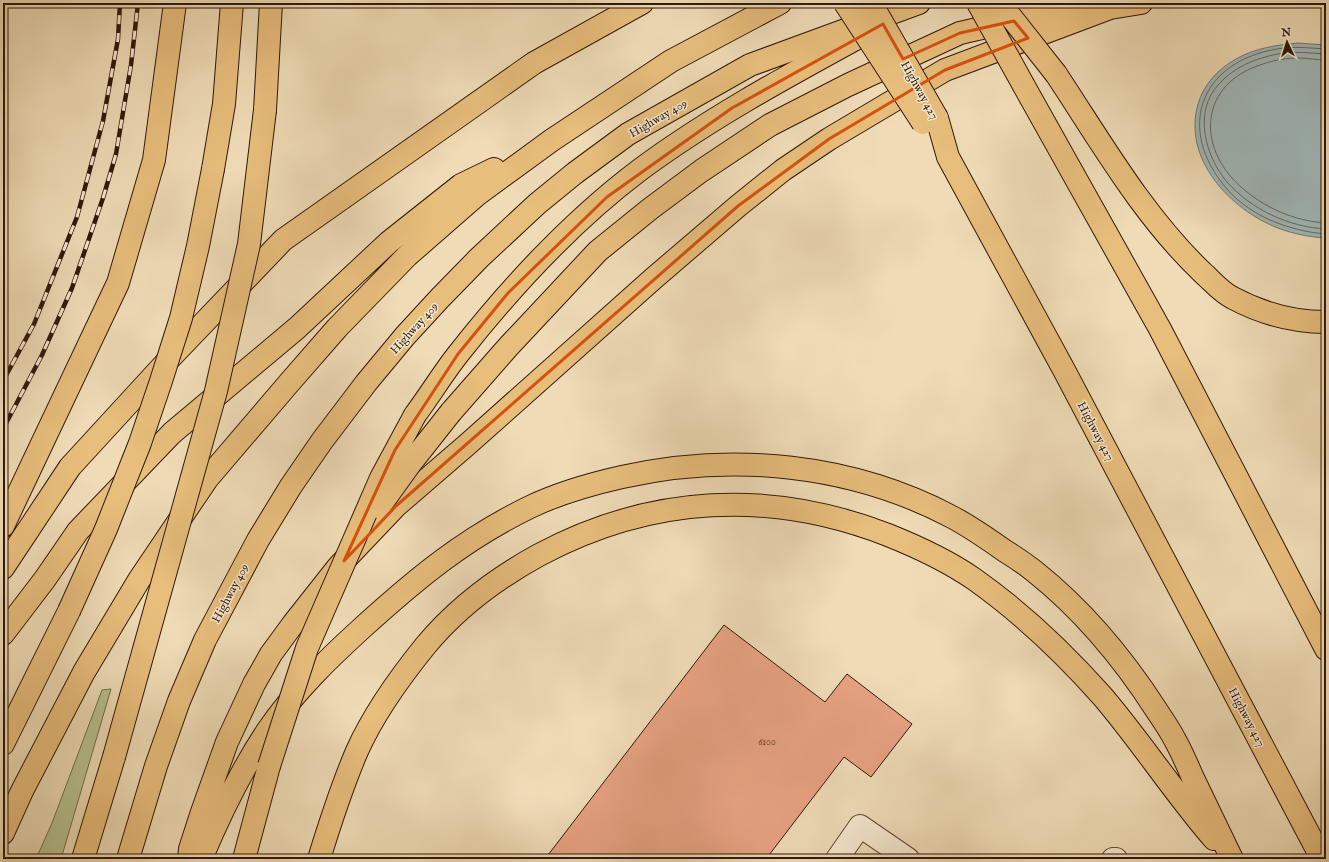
<svg xmlns="http://www.w3.org/2000/svg" width="1329" height="862" font-family="'IM FELL English',serif">
<style>
.green{fill:#b7c190;stroke:#736c4d}
.water{fill:#a0b9ba;stroke:#737974}
.lines{fill:none;stroke-linecap:round;stroke-linejoin:round}
.shore{stroke:#686862;stroke-width:1}
.building{fill:#e7a283;stroke:#2f180a}
.minor-casing{stroke:#5f4935;stroke-width:24}
.highway-casing{stroke:#2f180a;stroke-width:24}
.minor{stroke:#f5e8d0;stroke-width:22}
.highway{stroke:#e8be7c;stroke-width:22}
.rail-casing{stroke:#2f180a;stroke-width:4.5}
.rail{stroke:#f5e8d0;stroke-width:3;stroke-dasharray:9;stroke-linecap:butt}
.highway-bridge-casing{stroke:#2f180a;stroke-width:24;stroke-linecap:butt}
.highway-bridge{stroke:#e8be7c;stroke-width:22}
.marked{fill:none;stroke:#d6520c;stroke-width:3;stroke-linejoin:round}
.labels{text-anchor:middle;stroke-width:3;stroke-linejoin:round;paint-order:stroke}
.number-label{font-size:10px;fill:#5d3a28}
.street-label{font-size:12px;fill:#2f180a;stroke:#f5e8d0}
</style>
<rect width="100%" height="100%" fill="#efdcb7"/>
<filter id="stains"><feTurbulence type="fractalNoise" baseFrequency=".005" numOctaves="4"/><feColorMatrix values="0 0 0 0 .2 0 0 0 0 .09 0 0 0 0 .02 0 0 0 .5 -.17"/></filter>
<radialGradient id="worn" r=".72"><stop offset=".6" stop-color="#630" stop-opacity="0"/><stop offset="1" stop-color="#630" stop-opacity=".3"/></radialGradient>
<!-- green -->
<path class="green" d="M111 689 61 859H36L52 823 102 690Z"/>
<!-- water -->
<path class="water" d="M1298 43 1326 45V238C1310 237 1293 234 1278 228 1231 210 1182 159 1198 104 1204 84 1218 69 1236 59 1255 48 1277 45 1298 43Z"/>
<g class="lines">
<!-- shore -->
<path class="shore" d="M1326 49C1309 48 1294 46 1277 49 1204 61 1176 123 1222 183 1246 215 1288 231 1326 234
M1326 54C1309 53 1294 51 1278 54 1256 58 1234 67 1219 84 1193 111 1205 156 1227 182 1252 210 1289 227 1326 229
M1326 60C1317 60 1308 58 1299 58 1287 58 1274 60 1263 64 1200 83 1195 146 1241 187 1265 208 1294 221 1326 223"/>
</g>
<!-- building -->
<path class="building" d="M724 625 825 702 847 674 912 724 871 777 844 757 766 859H545Z"/>
<g class="lines">
<!-- minor casing -->
<g class="minor-casing">
<path id="minor" d="M837 859 860 826 908 859
M1113 859H1116"/>
</g>
<!-- highway casing -->
<g class="highway-casing">
<path id="highway" d="M1056 74C1101 142 1143 216 1203 273 1212 281 1222 293 1233 298 1261 313 1294 322 1326 322
M1024 86 1160 329 1326 649
M265 110 271 3
M937 118 948 157 1064 370 1322 859
M213 169 224 104 232 3
M451 412 508 347 598 251 650 209 701 171 770 125 848 85 960 33 1047 13 1110 8 1141 3
M415 415C430 395 443 373 459 353 511 287 573 220 641 169 710 118 786 77 861 36
M3 526 118 283 154 160 175 3
M3 568 70 467 171 357 283 240 534 63 642 3
M3 634 45 579 78 531 172 433 297 328 389 242 461 185 494 169
M3 744 69 611
M3 833 22 791 84 672 139 580 207 479 289 383 337 328 407 256 478 194 552 140 671 61 780 3
M83 859 114 757
M128 859 156 766 179 701 205 640 258 540 291 486 322 441 366 383 405 336 440 298 479 258 537 204 575 173 628 134 750 65 919 3
M189 859 190 849 202 812 227 742 254 684 271 654 293 624 338 567 396 506 469 443 654 278 738 206 783 170 829 139 945 70 1110 8
M201 859C220 814 241 770 268 730 294 692 328 659 362 628 416 579 464 539 530 507 559 493 591 484 622 477 733 452 852 464 952 517 971 527 988 539 1005 551 1015 557 1025 564 1034 571 1083 610 1123 658 1157 711 1163 720 1170 730 1175 740 1182 752 1187 765 1193 778 1206 805 1219 832 1232 859
M244 859 269 766
M319 859C330 823 342 786 357 751 374 713 400 677 426 645 457 608 497 578 539 555 651 495 770 489 888 535 918 547 948 561 974 579 1022 613 1064 653 1103 697 1142 743 1175 794 1214 839"/>
</g>
<!-- minor -->
<use href="#minor" class="minor"/>
<!-- highway -->
<use href="#highway" class="highway"/>
<!-- rail casing -->
<g class="rail-casing">
<path id="rail" d="M3 381 34 324 77 217 103 121 118 39 120 3
M3 429 42 355 72 288 103 198 116 154 131 65 138 3"/>
</g>
<!-- rail -->
<use href="#rail" class="rail"/>
<!-- highway-bridge casing -->
<g class="highway-bridge-casing">
<path id="highway-bridge" d="M845 3 923 123
M871 3 937 118
M978 3 1024 86
M1000 3 1056 74
M379 507 410 464 451 412
M69 611 106 529 140 443 161 381 181 318 198 246 213 169
M114 757 216 391 249 244 265 110
M269 766 307 648 381 478 415 415"/>
</g>
<!-- highway-bridge -->
<use href="#highway-bridge" class="highway-bridge"/>
</g>
<!-- marked area -->
<path class="marked" d="M1014 21 1028 38 945 70 829 139 738 206 396 506 344 561 395 450 458 354 508 293 607 197 732 108 883 24 903 59 960 33Z"/>
<g class="labels">
<!-- number labels -->
<g class="number-label">
<text x="767" y="745">6100</text>
</g>
<!-- street labels -->
<g class="street-label">
<text transform="translate(920 90) rotate(61)" y="4">Highway 427</text>
<text transform="translate(658 118) rotate(-30)" y="4">Highway 409</text>
<text transform="translate(414 328) rotate(-48)" y="4">Highway 409</text>
<text transform="translate(1096 431) rotate(62)" y="4">Highway 427</text>
<text transform="translate(230 593) rotate(-62)" y="4">Highway 409</text>
<text transform="translate(1247 717) rotate(62)" y="4">Highway 427</text>
</g>
</g>
<!-- margin -->
<rect width="1329" height="862" fill="none" stroke="#efdcb7" stroke-width="16"/>
<rect x="4" y="4" width="1321" height="854" fill="none" stroke="#2f180a" stroke-width="2"/>
<rect x="8" y="8" width="1313" height="846" fill="none" stroke="#2f180a"/>
<!-- north arrow -->
<g transform="translate(1287 42) rotate(356)" stroke="#f5e8d0" stroke-width="3" paint-order="stroke">
<path d="M0-3L7 15L0 10L-7 15Z" fill="#2f180a"/>
<text y="-6" font-size="11" font-weight="bold" text-anchor="middle" fill="#2f180a">N</text>
</g>
<rect width="100%" height="100%" filter="url(#stains)"/>
<rect width="100%" height="100%" fill="url(#worn)"/>
</svg>
